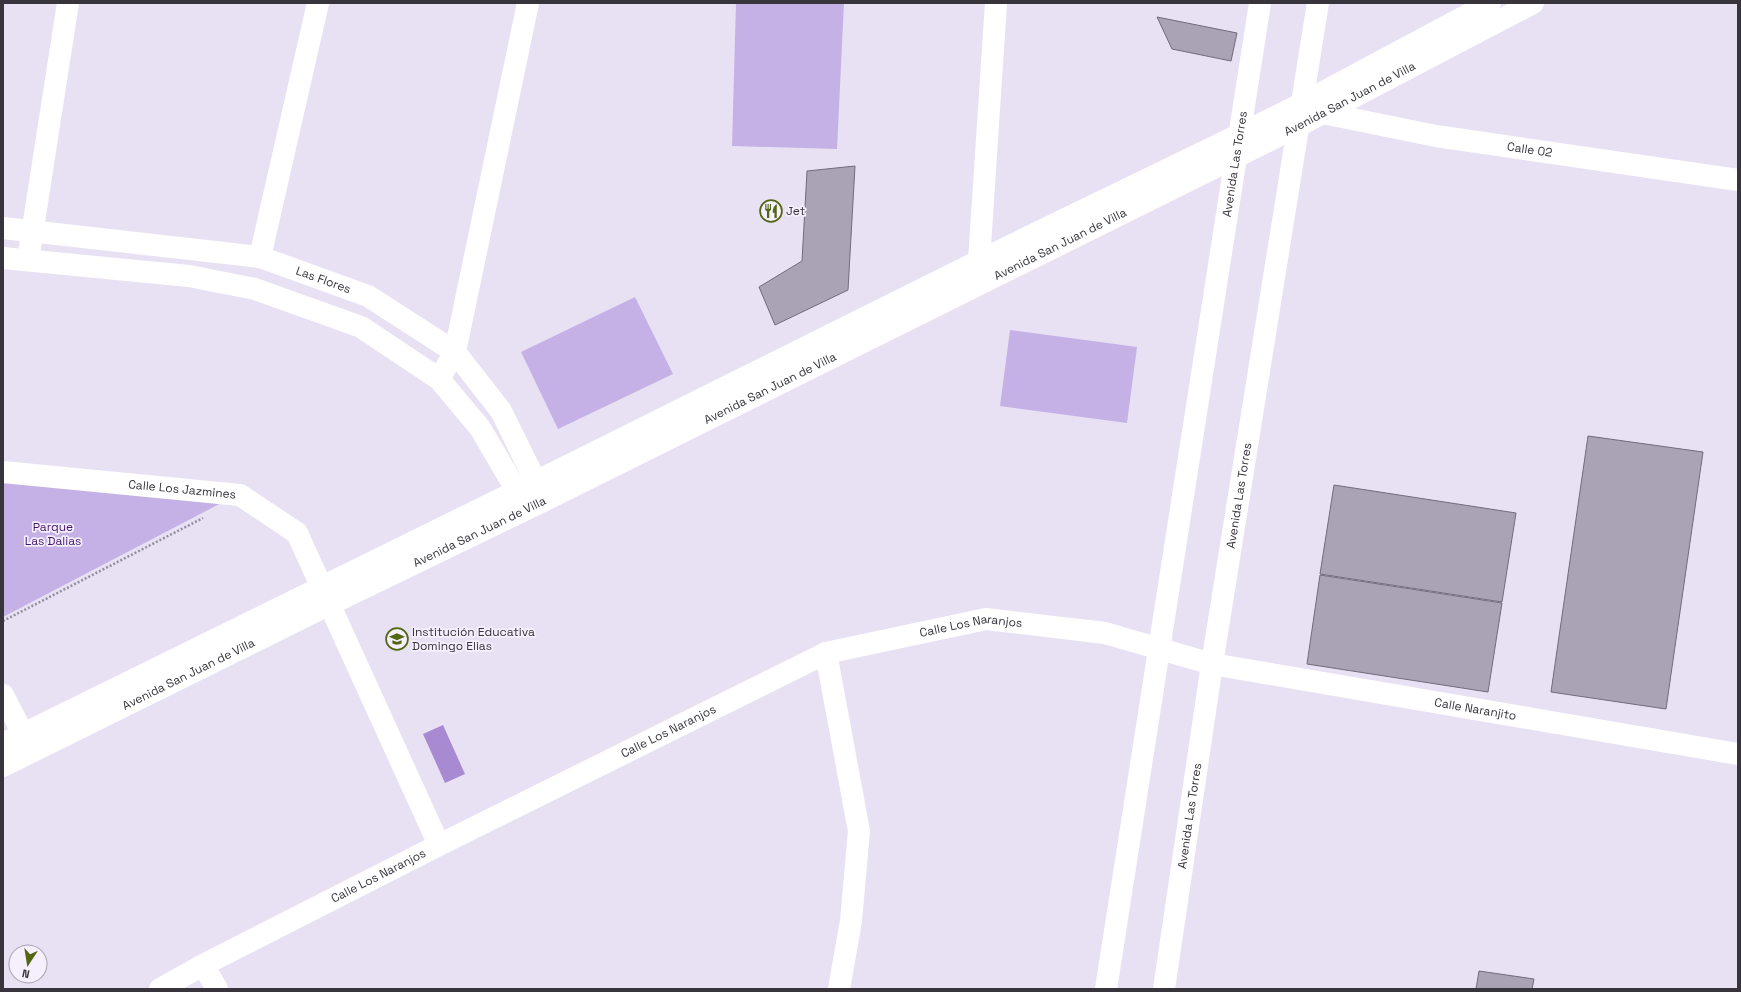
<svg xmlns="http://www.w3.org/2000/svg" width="1741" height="992" font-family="'Space Grotesk',sans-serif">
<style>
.green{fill:#c5b1e5}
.water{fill:#a88ad3}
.building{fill:#a9a3b5;stroke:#716b7b}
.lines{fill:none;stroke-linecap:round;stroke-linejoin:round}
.path{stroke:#938e9c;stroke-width:2.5;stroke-dasharray:2 2;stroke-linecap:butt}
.minor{stroke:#fff;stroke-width:22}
.tertiary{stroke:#fff;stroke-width:22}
.labels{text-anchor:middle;stroke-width:3.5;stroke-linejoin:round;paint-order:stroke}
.street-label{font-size:12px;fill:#37343b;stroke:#f5effe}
.poi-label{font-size:12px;fill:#37343b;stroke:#f5effe;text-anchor:start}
.park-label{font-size:12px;fill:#42166c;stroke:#f5effe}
</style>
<rect width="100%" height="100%" fill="#e8e1f4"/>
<!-- green -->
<path class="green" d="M736 3H844L837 149 732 146Z
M635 297 673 374 558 429 521 352Z
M1010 330 1137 347 1127 423 1000 406Z
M3 479 227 500 3 617Z"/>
<!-- water -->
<path class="water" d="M443 725 465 774 445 783 423 734Z"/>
<!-- building -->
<path class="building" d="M1157 17 1237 33 1231 61 1172 49Z
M855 166 848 290 775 325 759 287 802 261 807 171Z
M1588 436 1703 452 1666 709 1551 692Z
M1334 485 1516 513 1502 602 1320 574Z
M1320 575 1502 603 1488 692 1307 664Z
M1479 971 1534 979 1532 989H1476Z"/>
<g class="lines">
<!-- path -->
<path class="path" d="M3 621 203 518"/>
<!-- minor -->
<g class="minor">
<path id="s1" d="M1323 113 1436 136 1738 180"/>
<path d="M260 257 318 3"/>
<path d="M28 260 68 3"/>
<path d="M985 277 979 261 996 3"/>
<path d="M439 379 455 352 528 3"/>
<path id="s2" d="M3 472 240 495 297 533 439 845"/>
<path d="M826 653 859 831 851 921 839 989"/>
<path d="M3 695 23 734"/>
<path d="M203 965 217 989"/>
<path id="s3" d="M160 989 203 965 439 845 826 653 986 619 1105 633 1212 664 1738 754"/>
</g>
<!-- tertiary -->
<g class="tertiary">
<path id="s4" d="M3 228 260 257 368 296 455 352 501 411 542 494"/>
<path d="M3 258 189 276 255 289 361 327 439 379 480 428 517 491 523 505"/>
<path d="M3 744 517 491 979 261 1239 135 1303 103 1490 3"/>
<path id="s5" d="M3 766 308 615 545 500 1300 125 1533 3"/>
<path id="s6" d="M1106 989 1260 3"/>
<path id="s7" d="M1164 989 1212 664 1318 3"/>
</g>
</g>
<!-- icons -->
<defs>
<g id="restaurant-ring" transform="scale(1.15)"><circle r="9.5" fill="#f5effe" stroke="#536612" stroke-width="1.5"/><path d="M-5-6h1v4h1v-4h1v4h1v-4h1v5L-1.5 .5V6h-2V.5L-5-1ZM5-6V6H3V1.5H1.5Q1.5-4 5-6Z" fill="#536612"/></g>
<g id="school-ring" transform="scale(1.15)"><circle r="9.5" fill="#f5effe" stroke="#536612" stroke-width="1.5"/><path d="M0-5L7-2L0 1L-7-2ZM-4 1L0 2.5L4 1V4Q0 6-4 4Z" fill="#536612"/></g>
</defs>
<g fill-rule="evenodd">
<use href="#restaurant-ring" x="771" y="211"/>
<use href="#school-ring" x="397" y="639"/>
</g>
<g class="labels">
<!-- street labels -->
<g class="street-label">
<text dy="4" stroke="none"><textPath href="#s5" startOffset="1503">Avenida San Juan de Villa</textPath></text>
<text dy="4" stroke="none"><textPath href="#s1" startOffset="210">Calle 02</textPath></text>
<text dy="4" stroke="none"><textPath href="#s6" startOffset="835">Avenida Las Torres</textPath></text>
<text dy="4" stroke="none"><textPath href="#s5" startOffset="1179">Avenida San Juan de Villa</textPath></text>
<text dy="4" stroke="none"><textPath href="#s4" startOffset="326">Las Flores</textPath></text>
<text dy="4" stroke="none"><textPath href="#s5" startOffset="855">Avenida San Juan de Villa</textPath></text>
<text dy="4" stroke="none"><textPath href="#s2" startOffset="180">Calle Los Jazmines</textPath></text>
<text dy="4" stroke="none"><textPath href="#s7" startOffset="499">Avenida Las Torres</textPath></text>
<text dy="4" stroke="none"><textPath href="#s5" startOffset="531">Avenida San Juan de Villa</textPath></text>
<text dy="4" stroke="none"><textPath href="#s3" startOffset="894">Calle Los Naranjos</textPath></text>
<text dy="4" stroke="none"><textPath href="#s5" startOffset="207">Avenida San Juan de Villa</textPath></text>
<text dy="4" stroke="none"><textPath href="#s3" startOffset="1408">Calle Naranjito</textPath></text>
<text dy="4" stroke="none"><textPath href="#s3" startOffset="570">Calle Los Naranjos</textPath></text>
<text dy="4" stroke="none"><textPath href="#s7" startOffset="175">Avenida Las Torres</textPath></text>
<text dy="4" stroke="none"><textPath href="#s3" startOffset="246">Calle Los Naranjos</textPath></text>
</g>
<!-- poi labels -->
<g class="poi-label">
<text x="786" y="215">Jet</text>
<text x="412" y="636">Institución Educativa<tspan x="412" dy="14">Domingo Elias</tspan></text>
</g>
<!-- park labels -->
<g class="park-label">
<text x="53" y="531">Parque<tspan x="53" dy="14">Las Dalias</tspan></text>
</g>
</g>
<!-- border -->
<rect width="1741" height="992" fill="none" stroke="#37343b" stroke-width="8"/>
<!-- north arrow -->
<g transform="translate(28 964) rotate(192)"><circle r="19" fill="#f5effe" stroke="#a9a4b0"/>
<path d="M0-3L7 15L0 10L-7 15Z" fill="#536612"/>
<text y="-6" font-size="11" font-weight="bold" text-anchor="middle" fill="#37343b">N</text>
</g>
</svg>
